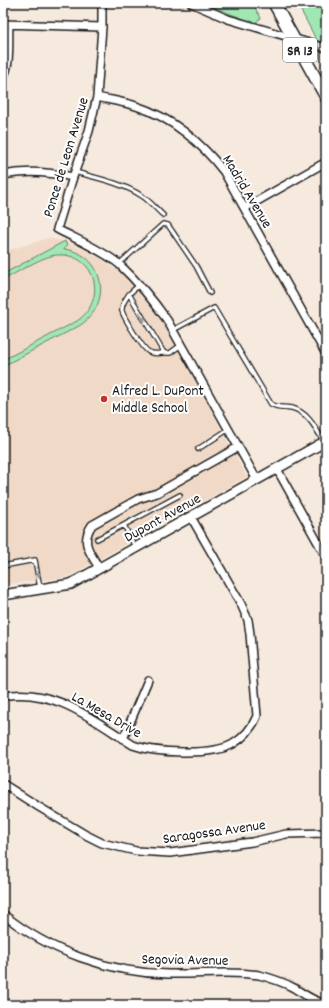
<svg xmlns="http://www.w3.org/2000/svg" width="329" height="1008" font-family="Dekko,sans-serif">
<style>
.built{fill:#f0dac7}
.green{fill:#a1e7b3;stroke:#5e8268}
.lines{fill:none;stroke-linecap:round;stroke-linejoin:round}
.service-casing{stroke:#1c1c1c;stroke-width:6}
.minor-casing{stroke:#1c1c1c;stroke-width:10}
.tertiary-casing{stroke:#1c1c1c;stroke-width:12}
.primary-casing{stroke:#1c1c1c;stroke-width:14}
.service{stroke:#fff;stroke-width:3.5}
.minor{stroke:#fff;stroke-width:7}
.tertiary{stroke:#fff;stroke-width:9}
.primary{stroke:#fff;stroke-width:11}
.oneway{fill:#999}
.poi-dot{fill:#c8321e;stroke:#fff;stroke-width:1.5}
.labels{text-anchor:middle;stroke-width:4;stroke-linejoin:round;paint-order:stroke}
.shield{fill:#fff;stroke:#606060;stroke-width:1}
.shield-label{font-size:14px;font-weight:bold;fill:#1c1c1c}
.street-label{font-size:15px;fill:#1c1c1c;stroke:#fff}
.poi-label{font-size:15px;fill:#1c1c1c;stroke:#fff;text-anchor:start}
</style>
<rect width="100%" height="100%" fill="#f6e9de"/>
<filter id="ink" filterUnits="userSpaceOnUse"><feTurbulence type="fractalNoise" baseFrequency=".025" numOctaves="2"/><feDisplacementMap in="SourceGraphic" scale="8" xChannelSelector="R" yChannelSelector="G"/><feConvolveMatrix kernelMatrix="1 2 1 2 8 2 1 2 1" color-interpolation-filters="sRGB"/></filter>
<g filter="url(#ink)">
<!-- built -->
<path class="built" d="M49 238 67 242 97 256 129 279 142 294 163 321 247 477 71 575 62 578 3 585V253L12 249Z"/>
<!-- green -->
<path class="green" d="M206 3H252L261 18 255 23 228 13Z
M297 3H326V43L317 41Z
M65 241 67 246 63 249C105 253 114 304 79 326L3 366V360L77 321C108 300 96 253 58 255 43 255 17 273 3 280V274Z"/>
<g class="lines">
<!-- service casing -->
<g class="service-casing">
<path id="service" d="M75 172C97 178 122 183 142 196 150 201 156 209 163 215
M119 264 163 224 168 225 196 266 210 293
M139 285 129 294 164 353H170L181 345
M129 294C126 299 121 304 122 311 124 318 143 349 149 352 154 355 159 353 164 353
M173 330 214 308 271 404C279 409 284 406 292 408 308 412 316 429 324 442
M198 449 229 429
M97 539 124 525
M135 547 124 525 180 495
M3 566 35 560 40 588"/>
</g>
<!-- minor casing -->
<g class="minor-casing">
<path id="minor" d="M102 3V27L97 97 89 131 73 177 57 229C76 239 102 250 119 264 137 281 153 300 167 320L257 480
M191 3 228 19 326 48
M3 24 102 27
M3 77C11 67 8 37 9 25
M97 97C110 100 124 102 136 106 171 117 202 143 224 172L326 354
M3 175C27 170 49 172 73 177
M245 208 326 162
M277 469 326 557
M99 568C90 552 80 543 92 525L138 499 157 493 238 447
M3 696C54 687 92 719 133 745 155 753 212 756 233 744 245 737 252 728 257 716L250 634 248 620 241 604 191 517
M123 739 148 680
M3 784 39 807 86 835 102 843 136 851 170 853 252 842 286 834 326 833
M3 914C48 951 110 973 168 974 199 975 229 970 259 975 271 978 283 982 294 988 304 994 314 1002 326 1004"/>
</g>
<!-- tertiary casing -->
<g class="tertiary-casing">
<path id="tertiary" d="M3 595 71 584 326 441"/>
</g>
<!-- primary casing -->
<g class="primary-casing">
<path id="primary" d="M274 3 326 97"/>
</g>
<!-- service -->
<use href="#service" class="service"/>
<!-- minor -->
<use href="#minor" class="minor"/>
<!-- tertiary -->
<use href="#tertiary" class="tertiary"/>
<!-- primary -->
<use href="#primary" class="primary"/>
</g>
<!-- one-way arrows -->
<defs><path id="oneway-solid" d="M-6-.8H1V-3.2L6.5 0L1 3.2V.8H-6Z"/></defs>
<g class="oneway">
<use href="#oneway-solid" transform="translate(142 317) rotate(59)"/>
<use href="#oneway-solid" transform="translate(38 572) rotate(79)"/>
</g>
</g>
<!-- markers -->
<circle class="poi-dot" cx="104" cy="399" r="4"/>
<g class="labels">
<!-- shield labels -->
<rect class="shield" x="283" y="38" width="34" height="24" rx="3"/>
<g class="shield-label">
<text x="300" y="55">SR 13</text>
</g>
<!-- street labels -->
<g class="street-label">
<text transform="translate(65 157) rotate(-73)" y="5">Ponce de Leon Avenue</text>
<text transform="translate(248 191) rotate(59)" y="5">Madrid Avenue</text>
<text transform="translate(162 517) rotate(-29)" y="5">Dupont Avenue</text>
<text transform="translate(107 714) rotate(30)" y="5">La Mesa Drive</text>
<text transform="translate(214 831) rotate(-8)" y="5">Saragossa Avenue</text>
<text transform="translate(185 959) rotate(1)" y="5">Segovia Avenue</text>
</g>
<!-- poi labels -->
<g class="poi-label">
<text x="112" y="395">Alfred L. DuPont<tspan x="112" dy="17">Middle School</tspan></text>
</g>
</g>
<!-- margin -->
<rect width="329" height="1008" fill="none" stroke="#fff" stroke-width="16"/>
<rect x="8" y="8" width="313" height="992" fill="none" stroke="#1c1c1c" stroke-width="1.5" filter="url(#ink)"/>
</svg>
